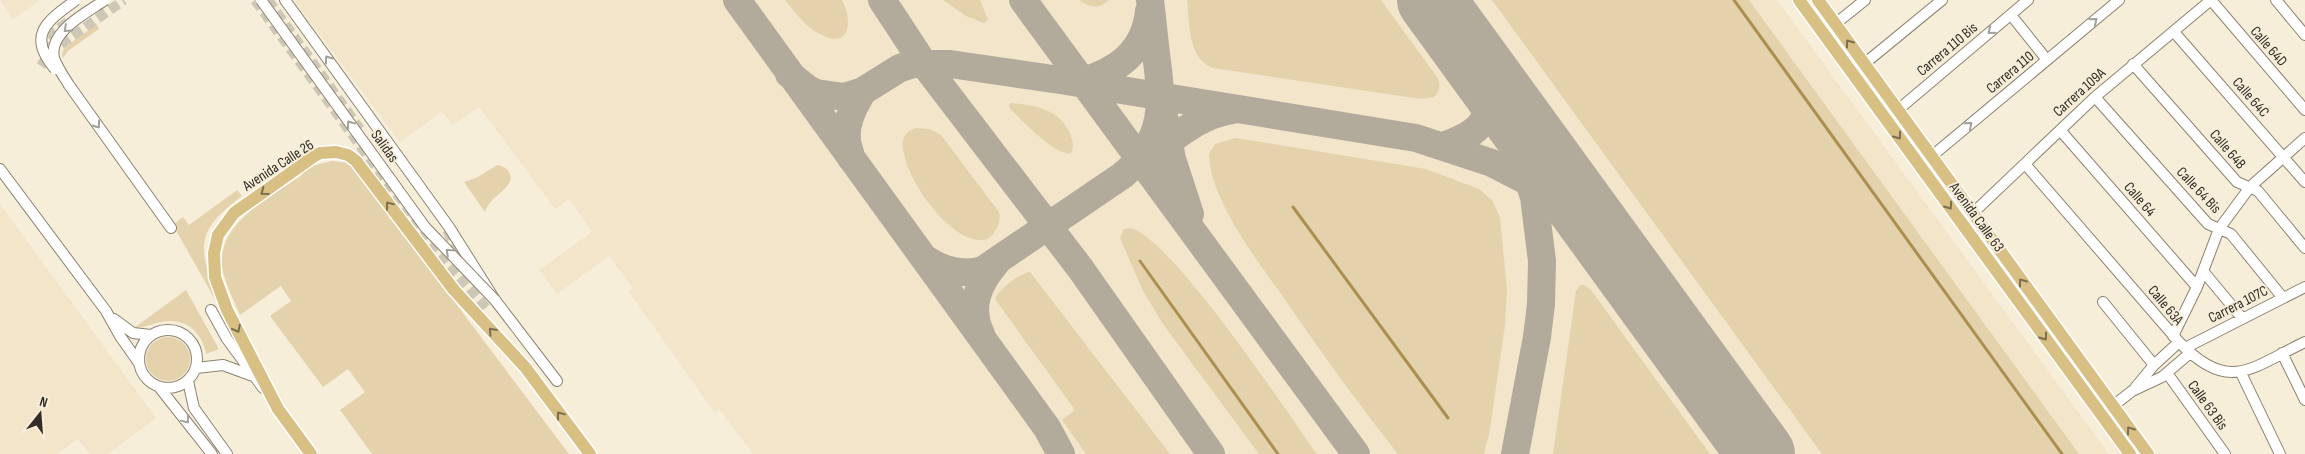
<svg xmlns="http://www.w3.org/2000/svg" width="2305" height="454" font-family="'Sofia Sans Condensed',sans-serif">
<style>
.built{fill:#f2e5ca}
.green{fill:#e4d2ac}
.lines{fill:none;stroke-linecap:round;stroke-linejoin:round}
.stream{stroke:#ac8f4f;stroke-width:3}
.taxiway{stroke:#b2ab9c;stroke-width:28}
.runway{stroke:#b2ab9c;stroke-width:68}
.minor-tunnel{stroke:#cfc7b6;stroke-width:10;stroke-dasharray:10 5;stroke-linecap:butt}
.minor-casing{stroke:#8c8371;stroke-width:12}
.major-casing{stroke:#fff;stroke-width:15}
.minor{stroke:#fff;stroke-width:10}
.major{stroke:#d8bf83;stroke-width:12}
.minor-bridge-casing{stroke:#8c8371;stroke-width:12;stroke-linecap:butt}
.minor-bridge{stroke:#fff;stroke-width:10}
.oneway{stroke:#a2a09d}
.oneway2{stroke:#7c6f50}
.labels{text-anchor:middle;stroke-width:4;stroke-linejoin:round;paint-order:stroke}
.street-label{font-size:15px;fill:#312d26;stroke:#f7eeda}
</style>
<rect width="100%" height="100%" fill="#f7eeda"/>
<!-- built -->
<path class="built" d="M0 0H40L13 20Z
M294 0H1777L2109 454H753L719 409 714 412 629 292 633 288 609 256 557 294 539 270 592 232 569 199 555 209 479 107 453 125 442 112 400 142Z
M0 204 156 418 108 454H90L78 439 57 454H0Z"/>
<!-- green -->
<path class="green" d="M785 0H842C854 23 849 51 818 33 805 26 794 11 785 0Z
M943 0H980L988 20 984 23 966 16Z
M1079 0H1109C1100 9 1089 8 1079 0Z
M1187 0H1381L1437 77C1441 85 1440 90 1434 97L1421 99 1213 68C1187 58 1190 23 1187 0Z
M1492 0H1749L2079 454H1822Z
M97 24 99 29 68 51 63 58 62 54 64 48Z
M1010 103C1035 105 1060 109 1070 134 1073 141 1074 146 1071 153 1057 158 1018 117 1009 107Z
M916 128 929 129 941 135 999 212C1002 223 995 233 988 239 953 250 899 172 903 141 904 134 910 130 916 128Z
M1236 138 1426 169 1479 189 1492 200 1500 217 1507 290 1505 325 1490 429 1484 454H1398C1359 405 1323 355 1288 304 1261 265 1210 202 1209 154L1215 144Z
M332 161 350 163 569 454H372L340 410 365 392 348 369 323 387 270 316 291 301 281 286 240 315C234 301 227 287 223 272 213 224 270 198 302 175L301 172 311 166Z
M497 165C505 166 510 170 511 179 506 193 491 195 485 212L464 182 478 177Z
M237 190 242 196C191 234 201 248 217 303L173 225 183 217 189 225Z
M1131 228C1175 242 1285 410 1317 454H1259L1163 324 1143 291 1120 238 1124 229Z
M1030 272 1170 454H1086L1062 420 1075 410 995 299C999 289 1020 273 1030 272Z
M1580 285H1584L1591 290 1710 454H1553L1576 291Z
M186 290 219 349 206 354C203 335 189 320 169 321 157 321 147 328 134 328Z
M146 359a22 22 0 1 1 44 0a22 22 0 1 1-44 0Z"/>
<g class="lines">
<!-- stream -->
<path class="stream" d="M1734 0 2062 454
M1293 207 1448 418
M1140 261 1278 454"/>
<!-- taxiway -->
<path class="taxiway" d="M737 0 1047 428 1061 454
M882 0 924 64 1080 268 1211 454
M1023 0 1356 454
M789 74 808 89 816 93 844 97 863 91 900 68 913 64H950L1060 80 1416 138 1492 163 1529 182 1583 227 1626 268
M1082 81C1118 71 1145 51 1149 11
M1499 93 1534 197 1542 261 1541 304 1537 337 1515 454
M1163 111 1172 159 1190 214
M1443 146C1463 139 1485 130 1489 106 1490 98 1489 90 1491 82
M1154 152C1178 135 1202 114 1232 110
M851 158C851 154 849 150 848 146 843 126 853 108 863 91
M923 257C941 270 962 276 983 270L1123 175C1165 139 1163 105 1156 54 1154 36 1152 18 1150 0
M981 334C968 307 978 284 996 263"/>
<!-- runway -->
<path class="runway" d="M1431 0 1761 454"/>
<!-- minor-tunnel -->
<path class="minor-tunnel" d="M255 0 426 237 486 308
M268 0 360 129
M41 50 45 39 70 20
M41 66 51 51 124 0
M447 230 465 266"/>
<!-- minor casing -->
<g class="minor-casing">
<path id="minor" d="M285 0 449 227 495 300 557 381
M2211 0 2305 110
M2276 0 2305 35
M2011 15 2047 60
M1835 24 1865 0
M2174 32 2305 182
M1864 64 1942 0
M2133 64 2237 182 2258 191 2305 248
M69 85 171 228
M2095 97 2208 224 2231 234 2283 298
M1886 120 2028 0
M2060 130 2197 287
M2025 164 2179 342C2229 394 2251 368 2305 342
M1920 166 2119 0
M0 169 106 311 120 336 139 363
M1973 213 2095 97 2211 0
M2203 271 2242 318
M2103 302 2154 365
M211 310 227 339 263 388
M114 319 133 333 151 335
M139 359a29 29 0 1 1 58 0a29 29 0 1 1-58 0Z
M2173 336 2197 287 2219 229 2250 187 2305 138
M2185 348 2305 287
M2282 353 2305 400
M196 368 223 365 253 376
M2167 373 2225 454
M2241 373 2280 454
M188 381 194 408 227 454
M159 387 212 454
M2135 388 2154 365 2179 342
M2113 406 2132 391 2162 377 2189 354"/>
</g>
<!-- major casing -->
<g class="major-casing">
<path id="major" d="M1799 0 2130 454
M1818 0 2148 454
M311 454 278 409 227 310 215 277 214 253 218 235 234 213 313 157 320 153 336 152 348 155 356 161 454 290 525 367 590 454"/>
</g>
<!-- minor -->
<use href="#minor" class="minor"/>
<!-- major -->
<use href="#major" class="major"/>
<!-- minor-bridge casing -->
<g class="minor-bridge-casing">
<path id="minor-bridge" d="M261 0 425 227 495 300
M55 69C26 35 47 21 76 0
M69 85C64 77 57 67 54 58 48 31 88 12 105 0"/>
</g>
<!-- minor-bridge -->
<use href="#minor-bridge" class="minor-bridge"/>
</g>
<!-- one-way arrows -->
<defs><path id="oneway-chevron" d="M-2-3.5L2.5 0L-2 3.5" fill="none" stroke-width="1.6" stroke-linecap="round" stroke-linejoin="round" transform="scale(1.25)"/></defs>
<g class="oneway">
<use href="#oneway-chevron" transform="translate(2094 21) rotate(-40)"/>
<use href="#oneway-chevron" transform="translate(67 29) rotate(138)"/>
<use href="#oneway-chevron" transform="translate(1991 31) rotate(140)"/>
<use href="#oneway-chevron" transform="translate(328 59) rotate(-126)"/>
<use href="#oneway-chevron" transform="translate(350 124) rotate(-126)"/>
<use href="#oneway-chevron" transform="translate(97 125) rotate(54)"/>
<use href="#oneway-chevron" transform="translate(1969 125) rotate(-40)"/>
<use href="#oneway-chevron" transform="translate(449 252) rotate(-137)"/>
<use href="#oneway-chevron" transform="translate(186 420) rotate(53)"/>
</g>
<g class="oneway2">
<use href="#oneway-chevron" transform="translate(1849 43) rotate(-126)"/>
<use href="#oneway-chevron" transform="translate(1898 136) rotate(54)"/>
<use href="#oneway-chevron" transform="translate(264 192) rotate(144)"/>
<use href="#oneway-chevron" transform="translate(389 205) rotate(-127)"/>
<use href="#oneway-chevron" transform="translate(1949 206) rotate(54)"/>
<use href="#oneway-chevron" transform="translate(2022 282) rotate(-126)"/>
<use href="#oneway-chevron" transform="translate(237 329) rotate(62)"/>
<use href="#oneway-chevron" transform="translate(492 331) rotate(-132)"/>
<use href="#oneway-chevron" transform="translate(2044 337) rotate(54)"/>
<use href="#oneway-chevron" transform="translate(560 415) rotate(-127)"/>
<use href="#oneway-chevron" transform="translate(2130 430) rotate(-126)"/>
</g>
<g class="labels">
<!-- street labels -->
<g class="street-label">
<text transform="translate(2269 46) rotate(49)" y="5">Calle 64D</text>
<text transform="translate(1947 49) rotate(-40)" y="5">Carrera 110 Bis</text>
<text transform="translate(2010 72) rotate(-40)" y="5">Carrera 110</text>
<text transform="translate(2079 92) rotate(-42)" y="5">Carrera 109A</text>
<text transform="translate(2251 97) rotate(49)" y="5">Calle 64C</text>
<text transform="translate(385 146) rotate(54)" y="5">Salidas</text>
<text transform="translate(2228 149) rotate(49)" y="5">Calle 64B</text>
<text transform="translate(278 165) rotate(-33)" y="5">Avenida Calle 26</text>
<text transform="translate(2199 190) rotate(47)" y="5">Calle 64 Bis</text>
<text transform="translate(2140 199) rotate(49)" y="5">Calle 64</text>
<text transform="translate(1977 217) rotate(54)" y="5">Avenida Calle 63</text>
<text transform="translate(2238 304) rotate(-27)" y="5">Carrera 107C</text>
<text transform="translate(2166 305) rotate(50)" y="5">Calle 63A</text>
<text transform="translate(2208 405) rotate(54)" y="5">Calle 63 Bis</text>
</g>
</g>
<!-- north arrow -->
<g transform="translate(40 414) rotate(17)" stroke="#f7eeda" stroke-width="4" paint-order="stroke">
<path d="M0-4L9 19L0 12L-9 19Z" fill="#312d26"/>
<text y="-8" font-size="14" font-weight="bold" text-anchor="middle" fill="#312d26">N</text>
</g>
</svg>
